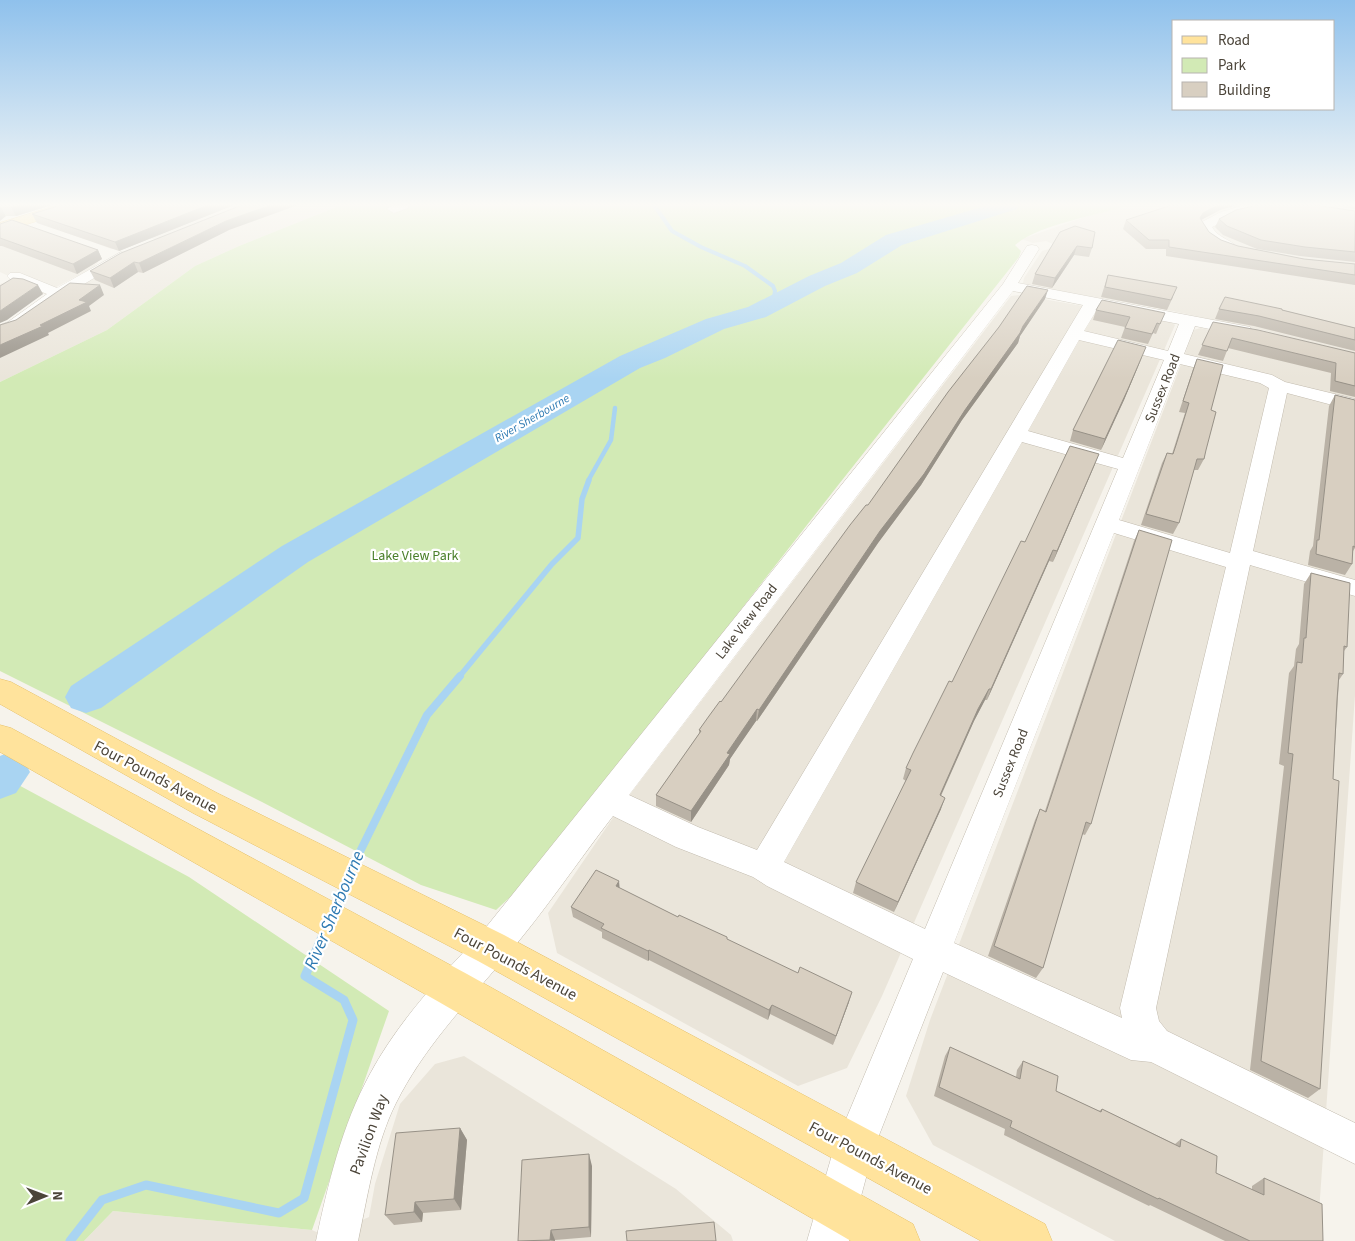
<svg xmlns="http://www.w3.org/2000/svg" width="1355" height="1241" font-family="'Source Sans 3',sans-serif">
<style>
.residential{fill:#eae5da}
.green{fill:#d2eab5}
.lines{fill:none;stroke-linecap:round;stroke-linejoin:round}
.stream-far4{stroke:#a9d4f2;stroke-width:4}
.stream-far3{stroke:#a9d4f2;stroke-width:4.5}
.stream-far2{stroke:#a9d4f2;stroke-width:5.5}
.stream-far1{stroke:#a9d4f2;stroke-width:8}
.stream{stroke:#a9d4f2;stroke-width:9}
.river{fill:#a9d4f2;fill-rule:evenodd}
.minor-casing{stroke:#c2bbae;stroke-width:1}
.major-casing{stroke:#e6c16a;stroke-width:1}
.minor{fill:#fff;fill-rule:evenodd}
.major{fill:#ffe39c;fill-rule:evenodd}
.wall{fill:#bab2a6}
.shaded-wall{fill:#979187}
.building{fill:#d8cfc1;stroke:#979187}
.labels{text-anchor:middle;stroke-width:4.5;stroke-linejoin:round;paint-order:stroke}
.far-water-label{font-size:12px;font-style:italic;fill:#2e7ab2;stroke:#fff}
.street-label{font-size:14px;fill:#4b4439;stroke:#fff}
.park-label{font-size:14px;fill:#4a7f2a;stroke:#fff}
.near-street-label{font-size:16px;fill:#4b4439;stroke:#fff}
.near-water-label{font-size:18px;font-style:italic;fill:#2e7ab2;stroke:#fff}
</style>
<rect width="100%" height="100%" fill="#f6f3ec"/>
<!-- residential -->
<path class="residential" d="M88 205H341L239 246 195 266 107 330 0 382V336L93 278 163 241 148 238 123 249H111L41 222Z
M1130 205H1355V354L1266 331 1158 308 1032 286 1023 283 1024 278 1042 251 1058 246 1046 241 1033 243 1022 239 1085 217Z
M0 233 98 262 94 267 45 293 0 322V284L15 279 0 272Z
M1020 295 1169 321 1175 325 882 996 847 1068 798 1086 557 953 548 913 621 806 1011 296Z
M1201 328 1355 365V695L1317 1241H1115L933 1145 906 1096 930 1020 1185 354 1193 330Z
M464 1056 676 1189 731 1235 733 1241H84L113 1211 312 1230 325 1236 369 1217 375 1184 400 1104 435 1064Z"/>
<!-- green -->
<path class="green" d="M341 205H1130C1097 216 1042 223 1015 245L1021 251 1019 257 839 484 532 877 496 910 421 885 262 802 0 671V382L107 330 195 266 239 246Z
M0 775 189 877 389 1011 312 1230 113 1211 84 1241H0Z"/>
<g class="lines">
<!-- stream-far4 -->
<path class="stream-far4" d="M654 205 672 231 701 247 745 266 773 286 775 291 773 302"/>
<!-- stream-far3 -->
<path class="stream-far3" d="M588 481 611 440 615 408"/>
<!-- stream-far2 -->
<path class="stream-far2" d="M459 677 552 564 578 538 582 499 589 480"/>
<!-- stream-far1 -->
<path class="stream-far1" d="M352 868 427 715 460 676
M334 910 345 884"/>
<!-- stream -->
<path class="stream" d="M70 1241 102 1200 146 1185 279 1213 304 1198 353 1020 344 1000 305 976 326 928"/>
<!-- river -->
<path class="river" d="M989 205H1020L1017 209 902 245 857 273 825 286 766 317 724 329 665 358 640 368 308 562 101 708 86 713 71 708 65 697 71 686 282 546 620 356 706 319 748 307 809 276 841 263 886 235Z
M7 753 23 759 30 772 16 793 0 799V756Z"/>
<!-- minor casing -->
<g class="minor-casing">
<path id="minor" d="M393 205H409L408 208 394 213 387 209Z
M1245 205H1269L1268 208 1238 215 1212 227C1218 238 1230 239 1237 247L1235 250C1220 254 1203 240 1198 226L1200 223 1221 212Z
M1032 245 1037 246 1039 249 1018 283 1250 327 1252 331 1250 335 1244 336 1195 326 1184 354 1272 375 1285 382 1355 399V411L1287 393 1253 551 1355 580V596L1250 565 1156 1008 1159 1021 1167 1031 1355 1123V1164L1151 1062 1131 1060 1118 1054 943 972 874 1148 849 1241H807L834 1148 913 959 767 886 753 877 676 847 613 816C576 864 542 915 503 960 464 1006 423 1049 396 1103 375 1145 368 1195 358 1241H316C328 1184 342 1125 370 1074 398 1022 438 979 479 936L1003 284 1027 246ZM1013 291 1083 305 757 850 698 827 629 795ZM1098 308 1179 324 1168 351 1084 331ZM1079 340 1164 360 1123 458 1028 431ZM1180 364 1260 383 1269 388 1230 553 1119 520ZM1022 442 1118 469 925 929 784 862ZM1114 533 1226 567 1120 1008 1122 1018 954 943Z
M121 252 126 253 128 256 126 259 64 296 20 328 0 336V325L8 322 47 294 10 279 7 276 10 273H20L57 288Z"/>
</g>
<!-- major casing -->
<g class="major-casing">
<path id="major" d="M58 205H79L77 208 0 233V223Z
M0 679 11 682 217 793 504 935 1045 1224 1052 1241H981L478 961 193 813 0 704Z
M0 725 11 728 467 974 913 1224 920 1241H851L439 1002 0 752Z"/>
</g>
<!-- minor -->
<use href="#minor" class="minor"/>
<!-- major -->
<use href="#major" class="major"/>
</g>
<!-- wall -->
<path class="wall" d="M0 205H52L16 216H6Z
M234 205 119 251 37 223 32 214Z
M1329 205H1355V209Z
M1220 210 1201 220 1209 232 1221 240 1238 246 1304 259 1355 264V285L1166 256V249H1146L1123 229 1126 220Z
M1355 211V262L1300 256 1257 249 1223 235 1215 227 1219 219Z
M0 224 98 250 102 259 77 274 2 246H0Z
M229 230 143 273 138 272 114 288 95 280 90 271Z
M1060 232 1092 248 1089 257 1074 255 1052 288 1032 284 1035 274Z
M1108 275 1173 297 1167 310 1101 297Z
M1045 299 1020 336 1018 343 962 420 921 485 878 543 757 721H756L741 742 730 759 729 765 691 822 656 806V795L699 734V730Z
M1219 309 1282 310 1355 328V351L1254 326 1215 319Z
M1096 310 1161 322 1156 334 1153 333 1148 344 1121 338 1125 327 1093 320Z
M1213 322 1355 353V397L1330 391 1331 373 1228 348 1223 361 1198 355Z
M1142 357 1124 400 1101 450 1070 441 1073 430Z
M1197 359 1211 410 1204 459 1198 470H1194L1179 523 1173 534 1141 525 1162 463 1167 453 1172 454 1185 413 1179 412 1193 369Z
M1335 395 1355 400V548L1353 551 1352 564 1345 575 1308 565 1310 551 1313 546 1329 406Z
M1095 464 1053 562 1049 561 987 700H985L974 721 941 796V809L894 912 853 893 856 882 906 781 903 779 906 768 952 682 1025 542Z
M1139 530 1091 824 1085 835 1082 834 1043 968 1036 978 988 956 1035 820 1040 809 1045 811 1134 541Z
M1311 573 1347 647 1344 651 1343 674 1339 680 1333 779 1320 1089 1308 1098 1250 1070 1284 766 1279 764 1289 673 1294 666 1296 649 1299 644 1304 584Z
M619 888 678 917 727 937V939L849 1002 833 1045 770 1014 768 1020 649 960 648 961 602 938V932L573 917 571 907Z
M950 1047 1016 1077 1017 1070 1023 1061 1056 1091 1099 1111 1102 1109 1175 1144 1181 1139 1216 1173 1252 1190V1186L1264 1178 1323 1241H1225L1150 1205 1149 1206 1004 1135 1005 1129 934 1096 945 1056Z
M460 1128 467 1140 461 1210 423 1213 422 1222 394 1225 385 1215Z
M592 1166 591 1237 555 1240V1241H518Z"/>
<!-- shaded-wall -->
<path class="shaded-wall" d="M19 205H52L16 216 11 207Z
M208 205H234L119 251 115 242Z
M271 205H298L229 230 143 273 139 263 226 221Z
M1218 205H1239L1220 210 1199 221 1196 227 1203 213Z
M1 207 6 216 0 221V208Z
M1077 246 1074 255 1052 288 1055 278Z
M98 250 102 259 77 274 73 264Z
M134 262 138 272 114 288 110 278Z
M38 285 43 294 7 320 0 323V311Z
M100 285 104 295 89 306 91 311 48 333 49 335 0 358V345L40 325Z
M1048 290 1045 299 1020 336 1018 343 962 420 921 485 878 543 757 721 759 710 880 531Z
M1142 357 1124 400 1101 450 1105 439Z
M1099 454 1095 464 1053 562 1057 551Z
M1053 550 1049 561 987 700 991 689Z
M989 689 985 700 974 721 936 806 940 795 978 709Z
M757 709 756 721 730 759 729 765 691 822V811L727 753Z
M945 798 941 809 894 912 898 902Z
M619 881 620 892 616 886Z
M649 950V960L648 961V951Z
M852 992 849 1002 833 1045 836 1036Z
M772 1005 770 1014 768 1020 769 1010Z
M460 1128 467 1140 461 1210 454 1199Z
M589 1154 592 1166 591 1237 589 1227Z
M415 1202 423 1213 422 1222 414 1212Z
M551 1230 555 1240V1241L550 1240Z"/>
<!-- building -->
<path class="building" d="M0 205H19L11 207H1L0 208Z
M61 205H208L115 242 32 214Z
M242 205H271L226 221 139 263 134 262 110 278 90 271 121 253Z
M1172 205H1218L1203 213 1200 218 1209 232 1221 240 1238 246 1304 259 1355 264V275L1169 247V240H1149L1126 220Z
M1258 205H1315L1355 211V252L1305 247 1261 240 1227 226 1219 219 1236 210Z
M12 220 98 250 73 264 0 238V224Z
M1075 226 1095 232 1092 248 1077 246 1055 278 1035 274 1060 232Z
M1108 275 1177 287 1171 300 1105 287Z
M13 278 23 279 38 285 0 311V286Z
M70 283 100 285 79 300 87 302 40 325 43 326 0 345V325L16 320Z
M1027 286 1048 290 1023 326 1020 333 965 410 924 474 880 531 759 710 757 709 727 753 730 754 691 811 656 795 701 731 699 730 709 716 720 701 721 702 850 525 866 505H868L948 392 999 327Z
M1225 297 1282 309V310L1355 328V340L1259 316 1219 309Z
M1102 300 1165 313 1160 324 1157 323 1152 334 1125 328 1130 317 1096 310Z
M1213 322 1258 330 1355 353V386L1335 381 1336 363 1232 338 1227 351 1202 345Z
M1118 340 1146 347 1128 389 1105 439 1073 430Z
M1197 359 1223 365 1211 410 1216 412 1206 450 1204 459H1197L1179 523 1146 514 1167 453 1173 454 1176 445 1189 403 1183 401Z
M1335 395 1355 400V547L1353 546 1352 564 1316 554 1317 540H1319Z
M1070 446 1099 454 1057 551 1053 550 991 689H989L978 709 940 795 945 798 898 902 856 882 911 770 906 768 913 753 949 681 952 682 1021 541 1025 542Z
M1139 530 1172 540 1091 824 1086 822 1043 968 994 946 1040 809 1046 812Z
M1311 573 1350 583 1347 647 1344 646 1343 674 1339 673 1337 700 1333 779 1339 781 1320 1089 1261 1061 1293 754 1288 753 1297 662 1302 663 1304 638H1306Z
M596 870 619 881 616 886 678 917 679 915 727 937V939L798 973 800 967 852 992 836 1036 772 1005 769 1010 649 950 648 951 601 928 604 924 571 907Z
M950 1047 1020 1079 1023 1061 1058 1076 1056 1091 1101 1112 1102 1109 1180 1147 1181 1139 1217 1156 1216 1173 1264 1195V1178L1322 1204 1323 1241H1250L1159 1198 1158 1199 1010 1127 1012 1121 939 1087Z
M460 1128 454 1199 415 1202 414 1212 385 1215 396 1133Z
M589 1154V1227L551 1230 550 1240 518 1241 522 1160Z
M714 1222 716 1241H627L626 1231Z"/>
<!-- sky -->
<linearGradient id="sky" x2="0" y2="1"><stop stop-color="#8fc1ec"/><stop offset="0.54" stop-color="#fbfaf6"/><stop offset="1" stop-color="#fbfaf6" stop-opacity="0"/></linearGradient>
<rect width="1355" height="379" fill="url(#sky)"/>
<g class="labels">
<!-- far-water labels -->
<g class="far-water-label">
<text transform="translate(532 418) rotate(-30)" y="4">River Sherbourne</text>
</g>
<!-- street labels -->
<g class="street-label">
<text transform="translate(1162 388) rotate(-68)" y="5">Sussex Road</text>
<text transform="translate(746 621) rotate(-52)" y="5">Lake View Road</text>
<text transform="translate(1010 763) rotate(-68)" y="5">Sussex Road</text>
</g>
<!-- park labels -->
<g class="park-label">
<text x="415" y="560">Lake View Park</text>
</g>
<!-- near-street labels -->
<g class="near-street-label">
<text transform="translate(156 776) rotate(28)" y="6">Four Pounds Avenue</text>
<text transform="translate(516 963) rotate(28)" y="6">Four Pounds Avenue</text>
<text transform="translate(368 1134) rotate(-70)" y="6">Pavilion Way</text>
<text transform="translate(871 1157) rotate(28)" y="6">Four Pounds Avenue</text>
</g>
<!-- near-water labels -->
<g class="near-water-label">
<text transform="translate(334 910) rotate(-67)" y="6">River Sherbourne</text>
</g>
</g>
<!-- legend -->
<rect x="1172" y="20" width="162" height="90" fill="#ffffff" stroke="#b7b4b0"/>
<rect x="1182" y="36" width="25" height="8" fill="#ffe39c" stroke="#b7b4b0"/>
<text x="1218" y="45" font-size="15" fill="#4b4439">Road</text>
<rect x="1182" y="58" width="25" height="15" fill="#d2eab5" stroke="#b7b4b0"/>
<text x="1218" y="70" font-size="15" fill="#4b4439">Park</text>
<rect x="1182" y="82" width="25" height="15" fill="#d8cfc1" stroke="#b7b4b0"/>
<text x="1218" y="95" font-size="15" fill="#4b4439">Building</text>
<!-- north arrow -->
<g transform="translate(45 1196) rotate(89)" stroke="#ffffff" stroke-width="4" paint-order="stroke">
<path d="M0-4L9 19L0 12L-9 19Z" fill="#4b4439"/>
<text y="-8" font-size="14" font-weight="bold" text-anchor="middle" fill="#4b4439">N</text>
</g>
</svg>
